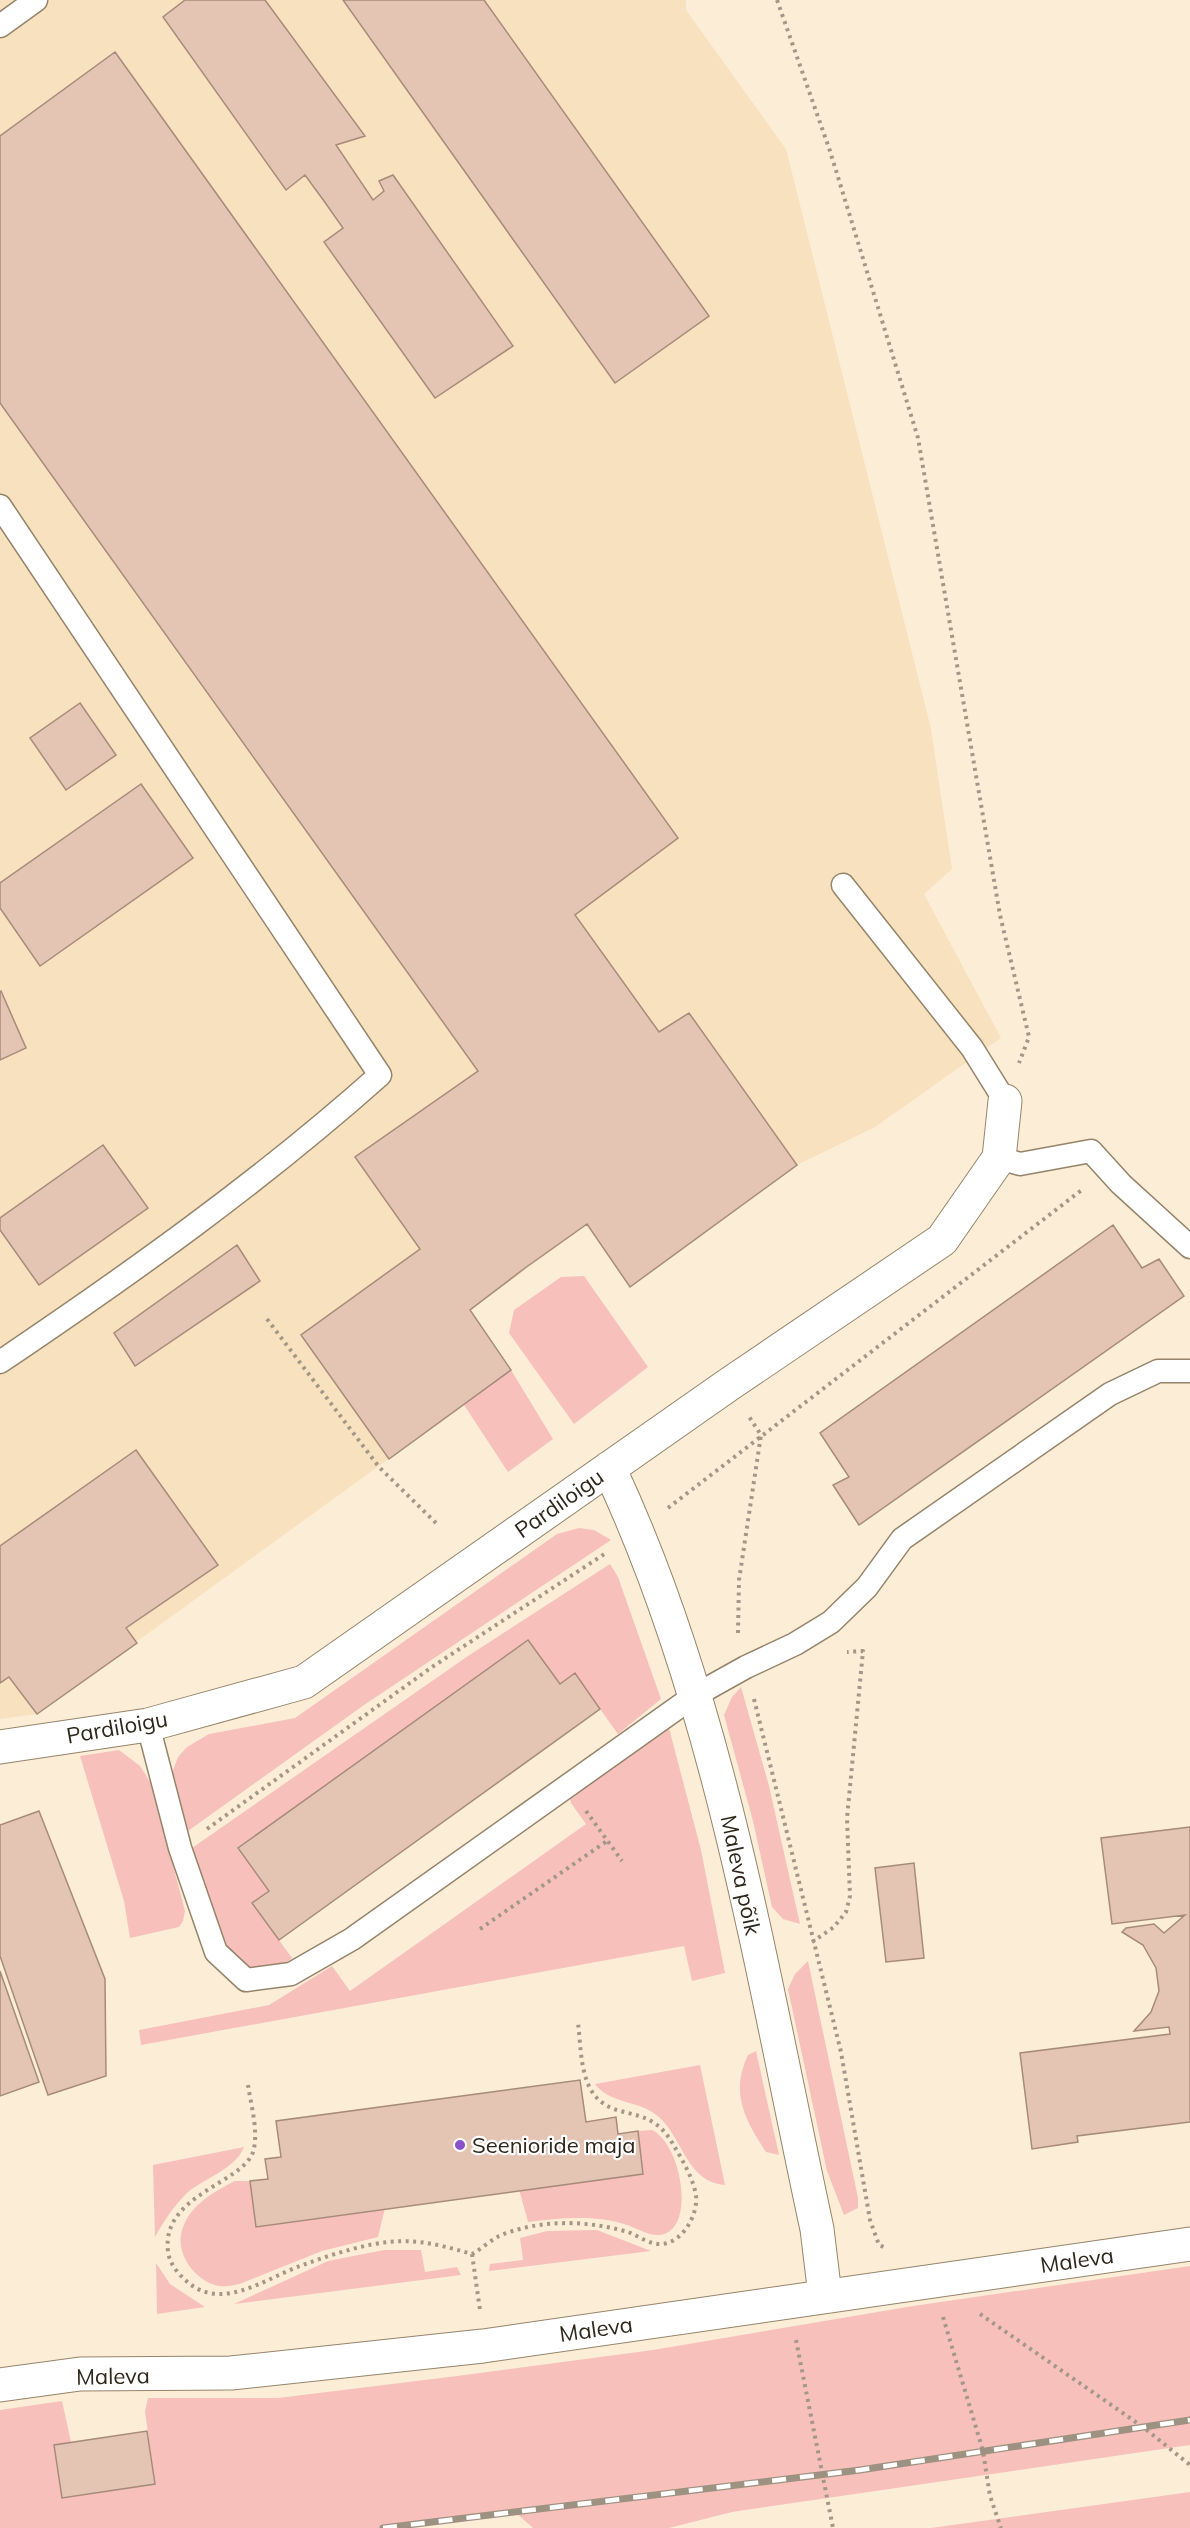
<svg xmlns="http://www.w3.org/2000/svg" width="1190" height="2528" font-family="Mulish,sans-serif">
<style>
.built{fill:#f8e1be}
.green{fill:#f8c0bb}
.building{fill:#e4c5b4;stroke:#a78b7a;stroke-width:1.5}
.lines{fill:none;stroke-linecap:round;stroke-linejoin:round}
.service-casing{stroke:#95846a;stroke-width:25}
.minor-casing{stroke:#95846a;stroke-width:35}
.tertiary-casing{stroke:#95846a;stroke-width:35}
.path{stroke:#a39886;stroke-width:4;stroke-dasharray:3 4.5;stroke-linecap:butt}
.service{stroke:#fff;stroke-width:22}
.minor{stroke:#fff;stroke-width:33}
.tertiary{stroke:#fff;stroke-width:33}
.rail-casing{stroke:#9d9281;stroke-width:7}
.rail{stroke:#fff;stroke-width:4.5;stroke-dasharray:14;stroke-linecap:butt}
.poi-dot{fill:#8952ca;stroke:#fff;stroke-width:2}
.labels{text-anchor:middle;stroke-width:4.5;stroke-linejoin:round;paint-order:stroke}
.street-label{font-size:22px;fill:#2d261b;stroke:#fff}
.poi-label{font-size:22px;fill:#2d261b;stroke:#fff;text-anchor:start}
</style>
<rect width="100%" height="100%" fill="#fcedd7"/>
<!-- built -->
<path class="built" d="M0 0H686V10L786 149 931 729 952 869 924 894 1001 1038 875 1127 797 1165 630 1287 587 1225 470 1310 511 1370 37 1714 0 1719Z"/>
<!-- green -->
<path class="green" d="M584 1276 648 1367 574 1424 509 1333 514 1310 561 1277Z
M511 1370 553 1439 508 1472 464 1405Z
M579 1528 594 1530 611 1540 364 1705 188 1831 172 1773 178 1757 187 1747 209 1734 295 1718 557 1534Z
M610 1564 618 1577 661 1699 618 1734 575 1674 560 1684 390 1740 238 1848 269 1891 252 1903 292 1958 287 1962 290 1965 250 1969C208 1936 205 1897 192 1848L468 1656Z
M741 1687 769 1786 800 1924 783 1919 772 1907 753 1821 724 1715 732 1697Z
M669 1728 701 1850 725 1973 692 1981 684 1946 141 2045 139 2030 269 2005 332 1966 350 1991 586 1824 571 1803 570 1797Z
M119 1750 140 1766 152 1785 185 1911 183 1921 179 1927 130 1938 124 1901 80 1756Z
M808 1961 858 2198V2208L844 2215 827 2171 788 1989 795 1974Z
M756 2051 779 2155 766 2152C745 2120 730 2093 748 2055Z
M700 2065 725 2185C687 2182 684 2141 660 2118 642 2100 611 2105 595 2084Z
M652 2130C682 2144 697 2232 659 2235 648 2236 635 2227 624 2224 594 2215 559 2218 528 2222L519 2189 643 2174 638 2131Z
M244 2147C235 2170 203 2178 186 2194 173 2207 164 2221 155 2237L153 2165Z
M235 2181H250L256 2226 385 2208 378 2237 322 2251 242 2283C235 2285 227 2287 219 2286 198 2283 177 2257 181 2235 186 2207 213 2192 235 2181Z
M597 2230 651 2251 489 2271 490 2264 523 2260 520 2238 547 2231Z
M384 2250H421L425 2272 457 2267 461 2275 234 2304 328 2261Z
M156 2263 170 2284 205 2307 157 2314Z
M1190 2266V2445L732 2512 669 2528H533L515 2512 383 2528H0V2410L62 2401 71 2442 54 2445 62 2498 155 2484 145 2411 148 2398H278L457 2376 653 2350 913 2306Z
M1190 2492V2528H931Z"/>
<!-- building -->
<path class="building" d="M185 0H265L365 136 336 145 373 200 384 191 379 181 393 175 513 346 435 398 324 242 343 228 324 201 305 175 286 190 163 17Z
M343 0H484L709 316 615 383Z
M115 52 678 838 575 915 659 1032 689 1013 797 1165 630 1287 587 1224 525 1268 470 1310 511 1370 389 1459 301 1335 420 1249 355 1157 478 1071 0 403V136Z
M80 703 116 755 66 790 30 738Z
M141 784 193 858 40 966 0 908V883Z
M1 991 26 1048 0 1060V992Z
M103 1145 148 1208 39 1285 0 1230V1218Z
M1113 1225 1142 1268 1159 1259 1184 1296 859 1525 833 1485 849 1477 820 1433Z
M237 1245 260 1281 135 1366 114 1333Z
M136 1450 218 1565 126 1628 137 1643 37 1714 9 1677 0 1683V1546Z
M528 1640 560 1684 575 1673 600 1709 279 1940 252 1903 269 1891 238 1848Z
M39 1811 105 1979 106 2076 48 2095 0 1956V1825Z
M1190 1827V2122L1077 2136 1078 2142 1032 2149 1020 2053 1170 2034 1169 2027 1134 2031 1151 2012 1159 1991 1156 1968 1143 1945 1122 1932 1126 1928 1154 1924 1164 1933 1185 1915 1112 1924 1101 1838Z
M914 1863 924 1958 886 1962 875 1868Z
M0 1971 39 2082 0 2096Z
M580 2080 586 2122 616 2117 618 2134 638 2131 643 2174 256 2227 250 2181 268 2179 265 2159 281 2157 276 2121Z
M147 2431 155 2484 62 2498 54 2445Z"/>
<g class="lines">
<!-- service casing -->
<g class="service-casing">
<path id="service" d="M0 26 36 0
M0 506 380 1075C261 1181 132 1273 0 1362
M843 885 972 1048 1005 1101
M999 1158 1020 1164 1091 1151 1121 1184 1190 1247
M148 1725 180 1848 216 1952 246 1980 291 1974 352 1939 694 1696 746 1667 795 1644 831 1622 867 1587 902 1539 1110 1394 1158 1371H1190"/>
</g>
<!-- minor casing -->
<g class="minor-casing">
<path id="minor" d="M609 1468C720 1704 762 1975 817 2229L825 2295
M0 1747 148 1725 304 1682 728 1385 942 1240 999 1158 1005 1101"/>
</g>
<!-- tertiary casing -->
<g class="tertiary-casing">
<path id="tertiary" d="M0 2385 80 2374 231 2373 483 2346 1190 2244"/>
</g>
<!-- path -->
<path class="path" d="M777 0 830 151 918 438 1000 915 1029 1037 1019 1063
M267 1319 379 1467 437 1524
M668 1508 1083 1189
M738 1633 739 1580 761 1435 748 1415
M754 1699 841 2052 870 2220 879 2245 886 2248
M586 1811 622 1861
M207 1829 432 1667 606 1553
M480 1929 607 1841
M812 1942 834 1927 846 1912 850 1896 847 1818 863 1651 847 1652
M248 2085C251 2105 259 2133 253 2152 243 2183 161 2195 168 2251 169 2262 176 2271 183 2278 219 2314 262 2280 300 2266 324 2257 349 2249 374 2244 412 2237 437 2244 472 2254 481 2249 490 2241 499 2236 539 2219 587 2220 628 2232 639 2236 650 2245 662 2244 683 2242 698 2215 696 2196 694 2180 682 2159 674 2146 651 2103 619 2122 596 2097 580 2079 581 2046 578 2023
M472 2254 480 2310
M980 2314 1143 2427 1190 2465
M943 2317 983 2451 990 2496 1001 2528
M796 2340 833 2528"/>
<!-- service -->
<use href="#service" class="service"/>
<!-- minor -->
<use href="#minor" class="minor"/>
<!-- tertiary -->
<use href="#tertiary" class="tertiary"/>
<!-- rail casing -->
<g class="rail-casing">
<path id="rail" d="M383 2528 860 2470 1190 2420"/>
</g>
<!-- rail -->
<use href="#rail" class="rail"/>
</g>
<!-- markers -->
<circle class="poi-dot" cx="460" cy="2145" r="6"/>
<g class="labels">
<!-- street labels -->
<g class="street-label">
<text transform="translate(559 1503) rotate(-35)" y="8">Pardiloigu</text>
<text transform="translate(117 1727) rotate(-10)" y="8">Pardiloigu</text>
<text transform="translate(741 1875) rotate(78)" y="8">Maleva põik</text>
<text transform="translate(1077 2260) rotate(-8)" y="8">Maleva</text>
<text transform="translate(596 2329) rotate(-8)" y="8">Maleva</text>
<text transform="translate(113 2376) rotate(-1)" y="8">Maleva</text>
</g>
<!-- poi labels -->
<g class="poi-label">
<text x="472" y="2153">Seenioride maja</text>
</g>
</g>
</svg>
